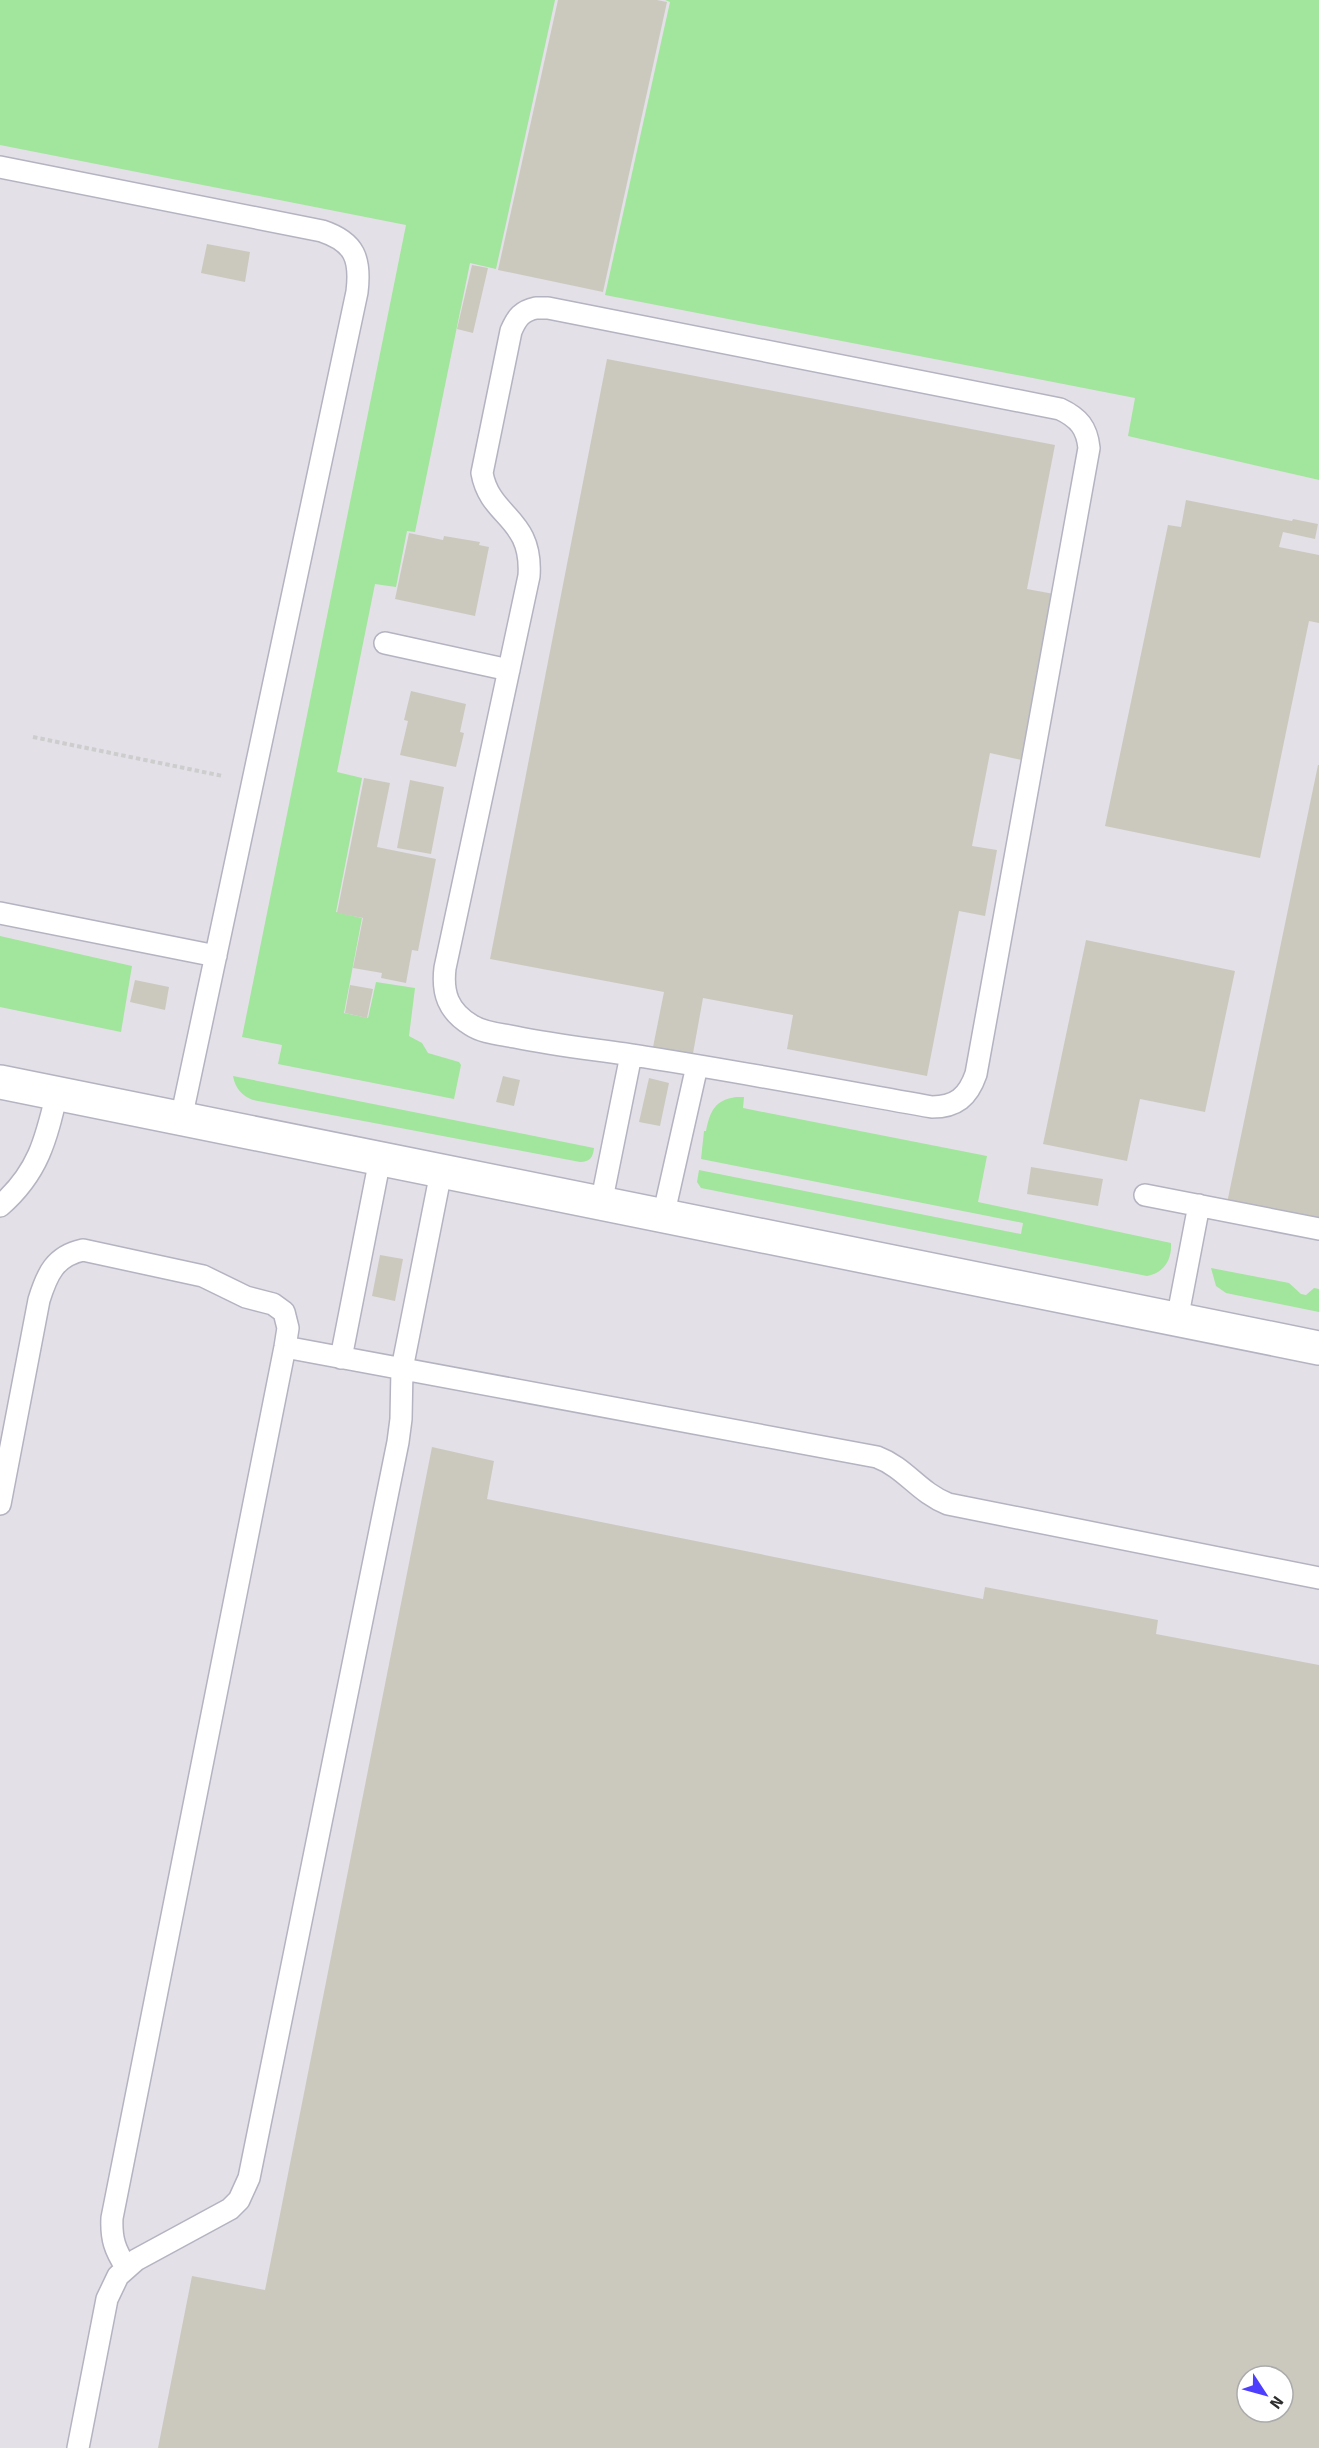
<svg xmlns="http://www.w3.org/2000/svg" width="1319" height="2448" font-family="Signika,sans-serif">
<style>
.industrial{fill:#e4e0e7;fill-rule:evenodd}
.green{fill:#a1e69c}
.building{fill:#cbc9be;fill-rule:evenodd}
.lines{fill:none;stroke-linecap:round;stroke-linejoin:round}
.service-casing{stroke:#b4b3c1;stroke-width:24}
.minor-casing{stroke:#b4b3c1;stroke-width:36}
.path{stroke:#cdcdcd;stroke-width:4;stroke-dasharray:4.5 3;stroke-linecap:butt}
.service{stroke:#fff;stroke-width:21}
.minor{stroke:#fff;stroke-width:33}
</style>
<rect width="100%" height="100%" fill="#efece0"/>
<!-- industrial -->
<path class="industrial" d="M0 0H991L1200 43 1129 435 1319 480V2448H0ZM1247 2376H1283V2412H1247Z"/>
<!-- green -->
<path class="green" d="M0 0H555L496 269 470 263 415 532 407 531 396 587 375 584 337 772 362 778 336 912 362 918 344 1013 368 1018 376 982 415 988 409 1036 422 1043 428 1053 459 1062 461 1065 454 1099 278 1064 282 1045 242 1037 406 225 0 145Z
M665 0H1319V480L1128 436 1135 398 605 295 670 2Z
M0 936 132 966 121 1032 0 1007Z
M233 1076 594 1148C593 1157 590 1162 580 1162L253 1100C242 1096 235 1088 233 1076Z
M736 1097H744L743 1108 987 1156 978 1202 1171 1243C1172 1260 1164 1273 1147 1276L701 1188 697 1182 699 1170 1021 1234 1023 1223 701 1159 704 1131H706C710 1111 715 1100 736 1097Z
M1211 1268 1289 1283 1301 1294 1306 1295 1314 1288 1319 1289V1312L1226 1293 1216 1286Z"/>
<!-- building -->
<path class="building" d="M558 0H657L667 2 603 292 498 270Z
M207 244 250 252 245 282 201 273Z
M472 265 488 268 473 333 457 329Z
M607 359 1055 445 1027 589 1054 594 1022 760 990 753 972 846 997 850 985 916 959 911 927 1076 787 1049 793 1015 703 998 692 1059 652 1052 664 992 490 959Z
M1186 500 1292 521 1293 519 1318 524 1315 539 1283 532 1279 547 1319 555V623L1309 621 1260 858 1105 826 1168 525 1181 527Z
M409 533 443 540 444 536 480 542 479 545 489 547 475 616 395 599Z
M411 691 466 704 460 732 464 733 456 767 400 755 408 721 404 720Z
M1318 765H1319V1222L1227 1203Z
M364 778 390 783 377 847 436 859 418 951 412 950 406 983 381 978 382 973 353 968 363 918 337 913Z
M410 780 444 787 431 854 397 848Z
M1086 940 1235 971 1205 1112 1140 1099 1127 1161 1043 1144Z
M135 980 169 987 165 1010 130 1002Z
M350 985 373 989 367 1018 345 1013Z
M503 1076 520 1080 514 1106 496 1102Z
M649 1078 669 1083 660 1126 639 1122Z
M1031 1167 1103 1179 1098 1206 1027 1194Z
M380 1255 403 1259 395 1301 372 1296Z
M432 1447 494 1461 487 1499 983 1599 985 1587 1158 1620 1156 1634 1319 1665V2448H158L192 2276 265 2290ZM1247 2376H1283V2412H1247Z"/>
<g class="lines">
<!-- service casing -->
<g class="service-casing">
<path id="service" d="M0 167 322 231C355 242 361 259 357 292L181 1119
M536 308H548L1060 409C1079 418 1087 428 1089 448L976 1074C968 1097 956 1107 932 1107 836 1090 741 1072 645 1057 601 1050 558 1046 515 1037 500 1034 483 1033 471 1025 448 1011 442 993 445 968L529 576C533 517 490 518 482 473L511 331C517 317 522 311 536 308Z
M385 643 509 670
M0 913 216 956
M1145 1195 1319 1229
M601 1204 631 1055
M0 1206C38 1173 46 1140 57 1093
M663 1217 697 1066
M1177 1320 1199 1205
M285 1347 877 1457C906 1468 918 1492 948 1504L1319 1578
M341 1358 380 1159
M0 1504 39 1300C47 1274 55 1256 83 1250L203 1276 246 1297 273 1304 284 1312 288 1328 285 1347 112 2218C111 2239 115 2250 126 2267
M78 2448 107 2299 118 2276 136 2260 230 2209 239 2200 249 2178 398 1442 401 1419 402 1369 441 1172"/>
</g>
<!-- minor casing -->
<g class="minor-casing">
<path id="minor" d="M0 1082 1319 1348"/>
</g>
<!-- path -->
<path class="path" d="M33 737 223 776"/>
<!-- service -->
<use href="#service" class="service"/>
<!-- minor -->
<use href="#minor" class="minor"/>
</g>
<!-- north arrow -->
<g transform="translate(1265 2394) rotate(126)"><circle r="28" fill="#ffffff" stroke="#ababab" stroke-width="1.5"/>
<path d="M0-4.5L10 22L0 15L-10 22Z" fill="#4e3efd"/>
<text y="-9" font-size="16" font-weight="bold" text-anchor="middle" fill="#2d2d2d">N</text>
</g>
</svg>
